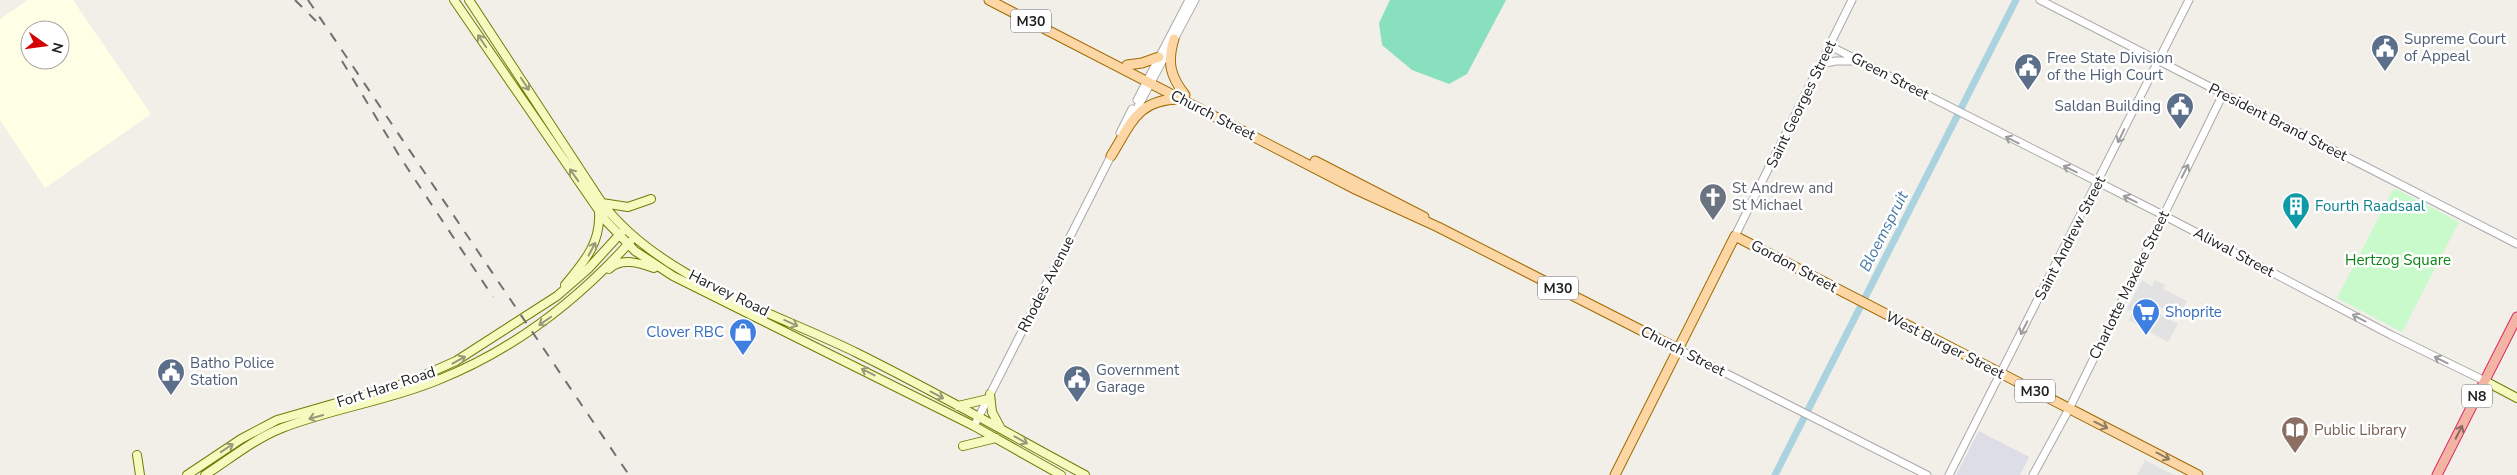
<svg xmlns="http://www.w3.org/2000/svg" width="2517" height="475" font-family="'Nunito Sans',sans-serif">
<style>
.education{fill:#ffffe5;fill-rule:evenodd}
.park{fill:#c8facc}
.pitch{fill:#88e0be}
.parking{fill:#e2e2e2}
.plaza{fill:#dddde8}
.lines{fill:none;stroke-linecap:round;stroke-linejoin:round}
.canal{stroke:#aad3df;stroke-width:7}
.tertiary-casing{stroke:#a9a9a9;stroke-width:9}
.secondary-casing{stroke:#707d05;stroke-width:10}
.primary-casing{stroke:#a06b00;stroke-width:11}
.trunk-casing{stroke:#dc2a67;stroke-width:11}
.tertiary{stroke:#fff;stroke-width:7}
.secondary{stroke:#f7fabf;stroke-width:8}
.primary{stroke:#fcd6a4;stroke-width:9}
.trunk{stroke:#f2b4a3;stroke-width:9}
.rail{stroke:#707070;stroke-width:2;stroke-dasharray:10 10;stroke-linecap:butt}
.oneway{stroke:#979978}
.oneway2{stroke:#9c9c9c}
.oneway3{stroke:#8f7c63}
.oneway4{stroke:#8a6b62}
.labels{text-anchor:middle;stroke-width:5;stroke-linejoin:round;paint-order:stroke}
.shield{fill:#fff;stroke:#646464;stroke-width:1}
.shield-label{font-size:14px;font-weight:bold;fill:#222}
.service-label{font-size:15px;fill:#4e5e75;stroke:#fff;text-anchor:start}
.street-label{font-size:15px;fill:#222;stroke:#fff}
.worship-label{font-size:15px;fill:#5b616d;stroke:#fff;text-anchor:start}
.culture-label{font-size:15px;fill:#0d838f;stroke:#fff;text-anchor:start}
.park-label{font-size:15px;fill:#0c8416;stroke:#fff}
.shop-label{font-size:15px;fill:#366cbe;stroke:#fff;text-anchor:start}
.education-label{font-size:15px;fill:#785e54;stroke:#fff;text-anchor:start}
.water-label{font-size:16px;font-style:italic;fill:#4a7aab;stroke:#fff}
</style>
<rect width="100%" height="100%" fill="#f2efe9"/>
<!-- education -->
<path class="education" d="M28 0H73L151 114 45 188 0 120V19ZM30 30H60V60H30Z"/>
<!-- park -->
<path class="park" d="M2394 188 2459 222 2402 332 2337 298Z"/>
<!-- pitch -->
<path class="pitch" d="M1390 0H1506L1467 74 1449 84 1412 70 1382 45 1379 23Z"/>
<!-- parking -->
<path class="parking" d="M2142 280 2152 286 2155 280 2165 285 2163 289 2187 301 2180 315 2176 312 2173 318 2166 315 2167 311 2148 301 2145 306 2178 324 2168 342 2129 320 2133 312 2127 309Z
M2145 460 2174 475H2137Z"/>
<!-- plaza -->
<path class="plaza" d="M1979 431 2029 457 2020 475H1956Z"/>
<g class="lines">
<!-- canal -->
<path class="canal" d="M1775 475 2016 0"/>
<!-- tertiary casing -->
<g class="tertiary-casing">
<path id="tertiary" d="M2040 0 2517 244
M1830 46 2163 215 2391 335 2485 381
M1820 64 1836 61H1858
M1137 100 1189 0
M1133 116 1195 0
M1120 133 1132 109
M1735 236 1852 0
M1678 349 1927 475
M974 426 1113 152
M1949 475 2189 0
M2033 475 2069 409 2223 94"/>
</g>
<!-- secondary casing -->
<g class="secondary-casing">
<path id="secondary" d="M454 0 606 221 635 251 673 276 974 426 1061 475
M469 0 602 203C661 280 772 311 857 353 934 391 1009 434 1085 475
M602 203 628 207 651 199
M609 269C621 257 640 263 654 268
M565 285C584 262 601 243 599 212
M2485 381 2517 398
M990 394 992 412 1000 427
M958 406 988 399
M963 446 996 438
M137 455 140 475
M187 475 241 439 277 420 409 382 456 361 557 296 588 269 621 233
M205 475C230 459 254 439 282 428 333 408 388 401 438 380 513 350 576 302 630 242"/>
</g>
<!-- primary casing -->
<g class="primary-casing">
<path id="primary" d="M989 0 1357 190 1438 227 1678 349
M1174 39C1167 62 1170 76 1185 95
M1127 65 1142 63 1159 57
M1111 156C1131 124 1137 99 1180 99
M1315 161 1424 217
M1615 475 1735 236 2198 475"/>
</g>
<!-- trunk casing -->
<g class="trunk-casing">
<path id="trunk" d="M2437 475 2517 317"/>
</g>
<!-- tertiary -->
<use href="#tertiary" class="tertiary"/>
<!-- secondary -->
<use href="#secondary" class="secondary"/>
<!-- primary -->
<use href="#primary" class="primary"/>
<!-- trunk -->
<use href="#trunk" class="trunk"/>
<!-- rail -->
<path class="rail" d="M295 0 316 21
M308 0 629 475
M342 61 400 157 493 297"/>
</g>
<!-- one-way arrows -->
<defs><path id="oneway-shaft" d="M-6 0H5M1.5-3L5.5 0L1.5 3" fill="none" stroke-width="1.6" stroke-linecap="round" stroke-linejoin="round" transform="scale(1.25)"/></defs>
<g class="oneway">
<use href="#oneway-shaft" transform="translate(482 41) rotate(-124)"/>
<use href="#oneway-shaft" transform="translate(525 84) rotate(57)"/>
<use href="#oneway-shaft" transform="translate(574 175) rotate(-125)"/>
<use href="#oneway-shaft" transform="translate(592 249) rotate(-62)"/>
<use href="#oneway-shaft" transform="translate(545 321) rotate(145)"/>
<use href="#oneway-shaft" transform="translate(791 323) rotate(24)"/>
<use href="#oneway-shaft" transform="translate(459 360) rotate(-29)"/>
<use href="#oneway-shaft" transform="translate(868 372) rotate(-153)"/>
<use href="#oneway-shaft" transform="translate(937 395) rotate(28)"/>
<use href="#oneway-shaft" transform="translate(316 417) rotate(164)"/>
<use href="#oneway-shaft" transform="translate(1021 440) rotate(29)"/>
<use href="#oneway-shaft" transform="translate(227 448) rotate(-34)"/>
</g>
<g class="oneway2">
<use href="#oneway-shaft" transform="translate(2121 136) rotate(116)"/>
<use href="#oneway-shaft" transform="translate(2012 140) rotate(-153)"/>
<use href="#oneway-shaft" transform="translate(2070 169) rotate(-154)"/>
<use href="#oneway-shaft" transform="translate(2185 171) rotate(-63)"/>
<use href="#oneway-shaft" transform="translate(2130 199) rotate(-154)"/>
<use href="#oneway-shaft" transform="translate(2359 318) rotate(-152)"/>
<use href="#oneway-shaft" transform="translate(2024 328) rotate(117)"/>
<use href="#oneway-shaft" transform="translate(2441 360) rotate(-154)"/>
</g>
<g class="oneway3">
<use href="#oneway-shaft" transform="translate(2101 425) rotate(26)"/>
<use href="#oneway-shaft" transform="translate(2163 456) rotate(28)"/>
</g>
<use class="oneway4" href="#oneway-shaft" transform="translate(2459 432) rotate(-63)"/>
<!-- icons -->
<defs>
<g id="civic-pin" transform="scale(1.4375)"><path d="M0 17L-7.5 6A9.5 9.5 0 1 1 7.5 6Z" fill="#5c6f8a" stroke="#fff"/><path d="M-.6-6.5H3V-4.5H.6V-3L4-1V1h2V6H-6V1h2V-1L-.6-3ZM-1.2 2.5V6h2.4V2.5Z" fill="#fff"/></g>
<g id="church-pin" transform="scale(1.4375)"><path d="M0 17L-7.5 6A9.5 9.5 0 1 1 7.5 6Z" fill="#6b7280" stroke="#fff"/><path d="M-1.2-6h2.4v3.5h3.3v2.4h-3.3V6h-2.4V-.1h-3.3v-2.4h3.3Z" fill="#fff"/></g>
<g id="building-pin" transform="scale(1.4375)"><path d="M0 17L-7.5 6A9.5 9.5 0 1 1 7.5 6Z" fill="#0f9aa8" stroke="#fff"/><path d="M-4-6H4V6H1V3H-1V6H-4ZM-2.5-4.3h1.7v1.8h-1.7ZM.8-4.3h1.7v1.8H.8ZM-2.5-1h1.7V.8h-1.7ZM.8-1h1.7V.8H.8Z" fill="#fff"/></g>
<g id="supermarket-pin" transform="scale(1.4375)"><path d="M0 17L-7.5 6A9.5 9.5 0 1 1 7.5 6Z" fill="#3f7fe0" stroke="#fff"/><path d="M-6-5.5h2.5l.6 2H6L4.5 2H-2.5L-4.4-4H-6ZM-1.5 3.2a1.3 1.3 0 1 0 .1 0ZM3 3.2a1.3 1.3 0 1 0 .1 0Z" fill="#fff"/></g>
<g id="shop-pin" transform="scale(1.4375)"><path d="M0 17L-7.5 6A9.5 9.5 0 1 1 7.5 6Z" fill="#3f7fe0" stroke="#fff"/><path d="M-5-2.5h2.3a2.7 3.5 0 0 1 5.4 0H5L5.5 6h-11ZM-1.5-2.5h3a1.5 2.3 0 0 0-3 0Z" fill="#fff"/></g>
<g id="library-pin" transform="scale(1.4375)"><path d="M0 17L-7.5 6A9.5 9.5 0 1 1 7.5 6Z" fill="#8d6e63" stroke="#fff"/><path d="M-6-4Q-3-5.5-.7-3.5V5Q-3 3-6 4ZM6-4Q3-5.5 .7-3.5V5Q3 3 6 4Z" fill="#fff"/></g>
</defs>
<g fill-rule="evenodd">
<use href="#civic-pin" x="2385" y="48"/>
<use href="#civic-pin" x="2028" y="67"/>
<use href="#civic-pin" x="2180" y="106"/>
<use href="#church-pin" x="1713" y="197"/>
<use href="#building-pin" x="2296" y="206"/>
<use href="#supermarket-pin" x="2146" y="312"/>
<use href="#shop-pin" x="743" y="332"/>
<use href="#civic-pin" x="171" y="372"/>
<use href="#civic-pin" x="1077" y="379"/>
<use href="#library-pin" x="2295" y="430"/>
</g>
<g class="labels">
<!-- shield labels -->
<g class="shield">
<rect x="1011" y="9.5" width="40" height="23" rx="4"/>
<rect x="1538" y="276.5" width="40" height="23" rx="4"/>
<rect x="2015" y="379.5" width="40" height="23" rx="4"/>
<rect x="2462" y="384.5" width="30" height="23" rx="4"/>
</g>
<g class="shield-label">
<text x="1031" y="26">M30</text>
<text x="1558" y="293">M30</text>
<text x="2035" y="396">M30</text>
<text x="2477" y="401">N8</text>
</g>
<!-- service labels -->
<g class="service-label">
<text x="2404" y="44">Supreme Court<tspan x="2404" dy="17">of Appeal</tspan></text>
<text x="2047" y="63">Free State Division<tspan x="2047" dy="17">of the High Court</tspan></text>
<text x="2161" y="111" text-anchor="end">Saldan Building</text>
<text x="190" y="368">Batho Police<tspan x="190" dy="17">Station</tspan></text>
<text x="1096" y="375">Government<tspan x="1096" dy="17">Garage</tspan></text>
</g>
<!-- street labels -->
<g class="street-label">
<text transform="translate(1890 76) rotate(27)" y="5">Green Street</text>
<text transform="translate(1801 104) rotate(-64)" y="5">Saint Georges Street</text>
<text transform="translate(1213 115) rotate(27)" y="5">Church Street</text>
<text transform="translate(2278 122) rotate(27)" y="5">President Brand Street</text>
<text transform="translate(2070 238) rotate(-63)" y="5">Saint Andrew Street</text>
<text transform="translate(2234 252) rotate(28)" y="5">Aliwal Street</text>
<text transform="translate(1794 266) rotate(28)" y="5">Gordon Street</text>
<text transform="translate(1046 284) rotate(-63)" y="5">Rhodes Avenue</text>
<text transform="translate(2129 285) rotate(-64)" y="5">Charlotte Maxeke Street</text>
<text transform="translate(729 293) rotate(26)" y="5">Harvey Road</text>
<text transform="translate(1945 345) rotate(27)" y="5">West Burger Street</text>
<text transform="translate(1683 351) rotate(27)" y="5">Church Street</text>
<text transform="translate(386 387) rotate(-18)" y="5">Fort Hare Road</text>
</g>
<!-- worship labels -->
<g class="worship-label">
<text x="1732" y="193">St Andrew and<tspan x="1732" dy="17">St Michael</tspan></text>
</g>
<!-- culture labels -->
<g class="culture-label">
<text x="2315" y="211">Fourth Raadsaal</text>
</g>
<!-- park labels -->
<g class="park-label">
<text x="2398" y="265">Hertzog Square</text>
</g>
<!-- shop labels -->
<g class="shop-label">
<text x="2165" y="317">Shoprite</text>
<text x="724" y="337" text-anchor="end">Clover RBC</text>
</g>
<!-- education labels -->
<g class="education-label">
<text x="2314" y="435">Public Library</text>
</g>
<!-- water labels -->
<g class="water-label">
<text transform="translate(1883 231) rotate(-63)" y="6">Bloemspruit</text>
</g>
</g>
<!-- north arrow -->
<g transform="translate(45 45) rotate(104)"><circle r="24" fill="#ffffff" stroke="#a7a7a7"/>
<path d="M0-4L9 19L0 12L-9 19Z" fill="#d40000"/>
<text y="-8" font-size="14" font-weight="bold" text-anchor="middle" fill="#222222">N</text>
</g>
</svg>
